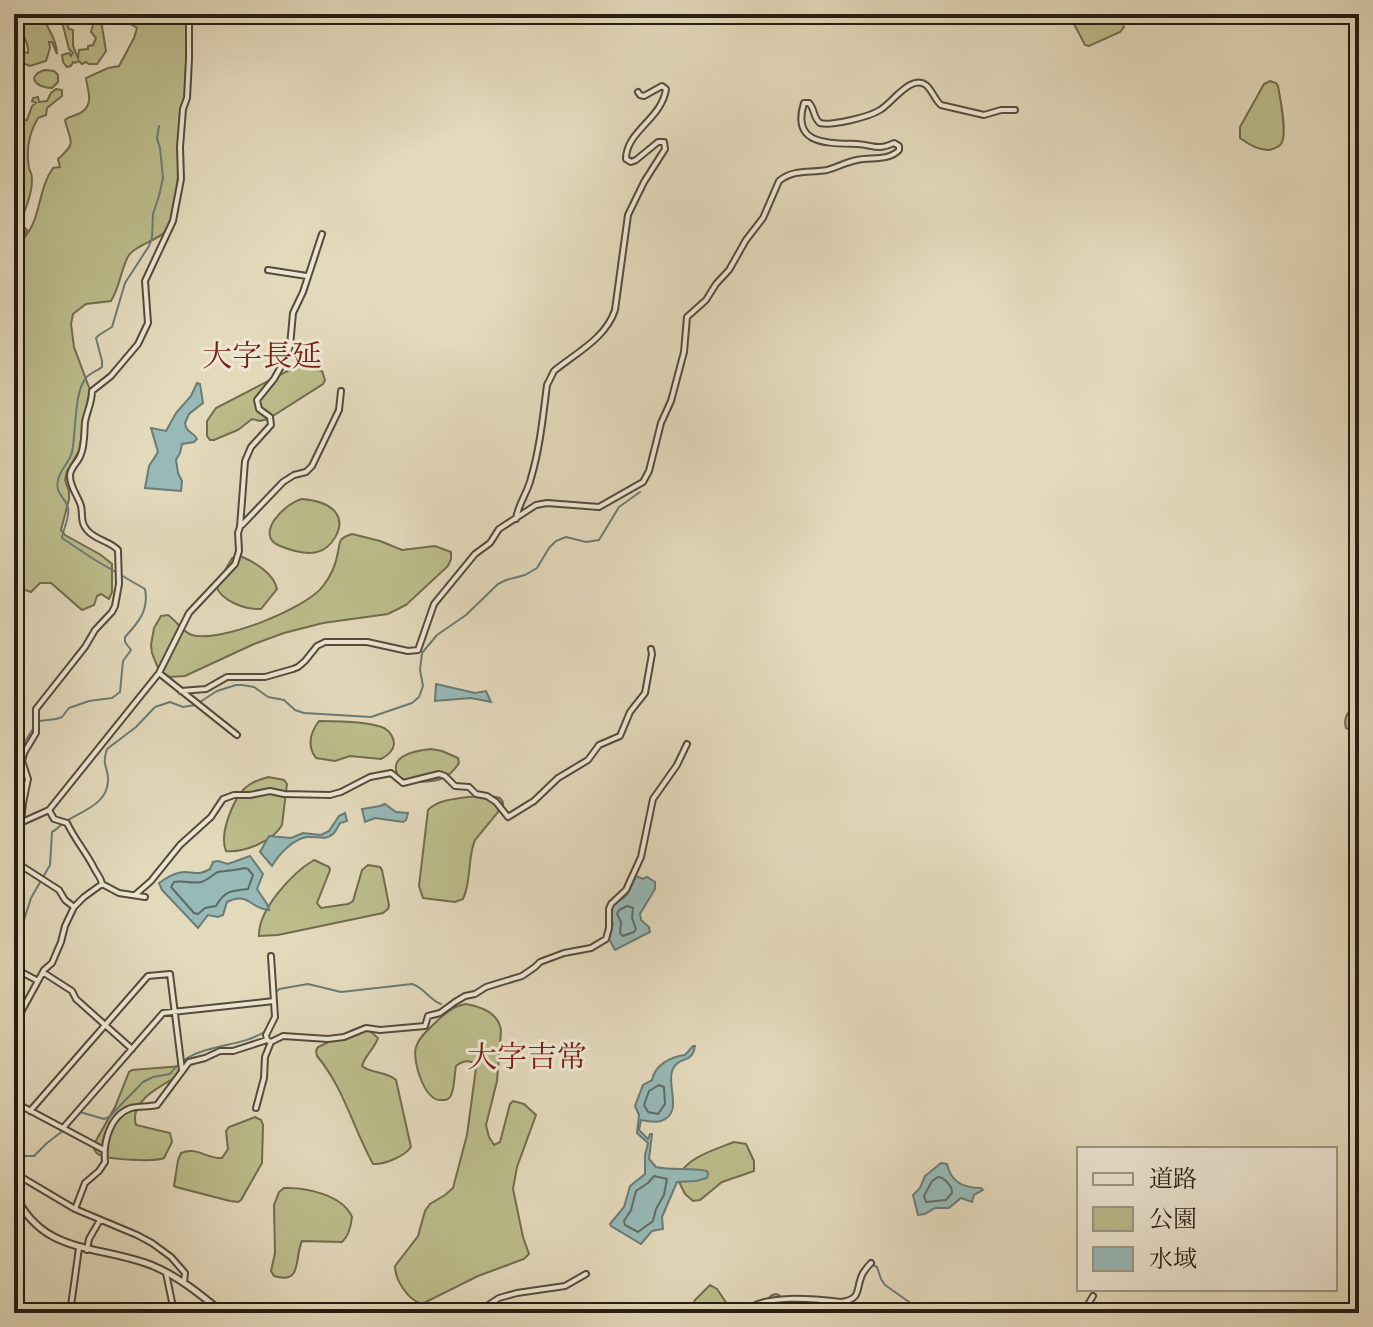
<svg xmlns="http://www.w3.org/2000/svg" width="1373" height="1327" font-family="'IM FELL Double Pica','Noto Serif JP',serif">
<style>
.green{fill:#bcbc8b;stroke:#716c4e;stroke-width:2}
.water{fill:#97b9b7;stroke:#6a7b75;stroke-width:2}
.lines{fill:none;stroke-linecap:round;stroke-linejoin:round}
.shore{stroke:#5e6b64;stroke-width:2}
.stream{stroke:#6a7b75;stroke-width:2}
.minor-casing{stroke:#554c3c;stroke-width:8}
.tertiary-casing{stroke:#554c3c;stroke-width:9}
.minor{stroke:#ede6d3;stroke-width:4}
.tertiary{stroke:#ede6d3;stroke-width:5}
.labels{text-anchor:middle;stroke-width:6;stroke-linejoin:round;paint-order:stroke}
.quarter-label{font-size:30px;fill:#7a1f14;stroke:#ede6d3}
</style>
<rect width="100%" height="100%" fill="#e3d9bb"/>
<filter id="stains"><feTurbulence type="fractalNoise" baseFrequency=".0025" numOctaves="4"/><feColorMatrix values="0 0 0 0 .2 0 0 0 0 .09 0 0 0 0 .02 0 0 0 .5 -.17"/></filter>
<radialGradient id="worn" r=".72"><stop offset=".6" stop-color="#630" stop-opacity="0"/><stop offset="1" stop-color="#630" stop-opacity=".3"/></radialGradient>
<!-- green -->
<path class="green" d="M14 14H41C47 26 57 41 57 54L52 42H49L50 48 46 61 30 66 14 60V49L28 53C30 41 17 31 21 19L14 16Z
M60 14 69 16 67 24 69 29 73 30V46L78 58 79 50 88 49V46L93 45 96 38 91 32 93 24 86 23 84 14H100L106 51 97 64H89L86 62 82 64 79 61 75 63 73 62 71 66 67 67 63 62 62 55 69 53 71 56 73 53 69 49Z
M119 14H187V58L185 99 181 108C181 131 179 216 166 231 157 241 137 244 129 255 122 265 120 287 111 301L86 304 73 314 71 324 74 347 90 390 79 451 67 471 65 480 69 491V499L61 530 65 535 101 555 112 564V592L109 599 101 594 97 596 94 605 82 610 51 583H40L31 592 22 589 14 574V251L22 241 15 240 22 229 25 228 27 230 22 240C42 220 37 190 53 168L60 167 58 159C78 141 70 143 65 120 71 115 78 116 83 111 94 103 87 88 86 78L108 68 119 66 134 38 137 28 123 19Z
M1077 14H1118L1124 27 1120 32 1089 46 1085 45 1072 20 1073 16Z
M45 70 54 71 58 75V82L52 88C36 88 25 76 45 70Z
M1270 81 1276 83 1278 86C1280 98 1288 134 1281 144 1279 147 1273 149 1270 150 1259 151 1248 144 1240 138V127L1264 84Z
M56 89 62 90V96L47 108 46 115 38 118C29 133 26 151 29 168 31 175 32 172 32 180 32 196 21 221 14 235 14 227 12 216 14 208 16 198 21 193 21 182L19 180 15 181 14 185V124L18 121 27 120 32 106 36 103 32 101 33 98 38 97 39 102 47 101 51 93Z
M297 366 322 371 325 380 323 384 268 419 260 421 252 419 238 430 214 440H210L207 436V421L216 408Z
M302 499C314 500 329 503 336 513 346 527 331 549 317 552 306 555 290 550 280 546 253 535 285 503 302 499Z
M352 534 380 541 402 550 435 546 451 552V559L448 566 406 605 388 614 323 623 284 633 254 644 185 676 170 677 163 675 158 668 152 653 151 645 154 628 161 616 168 615C177 621 182 632 192 635 220 643 306 609 323 586 331 576 336 564 338 552 339 548 339 543 341 540 344 536 347 536 352 534Z
M240 556C255 562 274 574 277 589L261 609C246 610 221 601 216 586L232 558Z
M1359 701V732L1352 731 1346 728C1342 716 1351 709 1359 701Z
M319 721C335 721 369 721 384 728 390 731 394 738 394 744 393 752 387 756 381 759L350 756 335 761 316 758C307 746 310 733 319 721Z
M431 749 442 751 458 758 459 763C445 786 426 781 402 782 383 757 412 751 431 749Z
M268 777 284 780 287 784 282 825C273 841 244 853 226 851 219 835 232 802 244 789 251 782 259 780 268 777Z
M486 795 500 798 503 802V806L475 840C467 859 472 880 463 899L455 902 423 898 419 886 428 810C440 797 469 798 486 795Z
M314 860 329 867 330 870 317 903 321 908 348 904 353 901 362 870 368 865 380 867 382 870 389 905 388 909 383 913 278 935 259 936C258 910 292 873 314 860Z
M466 1004C482 1007 499 1013 501 1031L497 1081 486 1125 489 1137 494 1145 500 1142 510 1104 513 1101 524 1104 536 1115 517 1167 513 1189 523 1237 529 1254 524 1259 478 1276 422 1304C408 1300 395 1280 395 1266L418 1236 425 1211 430 1204 445 1195 453 1188 467 1135 476 1068 475 1063C467 1060 462 1061 456 1066 454 1075 455 1090 450 1097 447 1101 444 1100 439 1100 424 1098 412 1061 416 1047 419 1037 428 1030 435 1023 444 1014 453 1006 466 1004Z
M356 1029 370 1031 378 1038C375 1048 365 1055 362 1066 372 1074 387 1071 396 1080L411 1147C405 1156 384 1165 373 1164 353 1128 344 1088 317 1056L316 1051 318 1047Z
M181 1066 183 1073C166 1084 128 1099 136 1125L170 1133 172 1142 164 1158C155 1162 106 1160 98 1154 96 1153 95 1151 94 1149V1144L115 1107 129 1072 132 1070Z
M255 1117 261 1120 263 1125 262 1163 241 1200 238 1202 230 1201 176 1187 174 1186 178 1160 181 1153C197 1146 206 1159 222 1158L228 1149 226 1131 229 1127Z
M734 1142 746 1144 754 1161V1171L722 1182 700 1200 693 1201 685 1194 677 1178C687 1157 714 1150 734 1142Z
M284 1188C305 1187 343 1195 352 1217 351 1226 349 1236 342 1242L302 1241C294 1258 303 1285 274 1276L271 1271 275 1253 274 1205 279 1192Z
M710 1285 717 1289 733 1313H687L695 1300Z
M776 1294 779 1295 782 1298 786 1313H752L772 1295Z"/>
<!-- water -->
<path class="water" d="M197 383 200 384 203 403 189 414 185 423C186 433 194 432 197 439L194 442 182 444 180 453 176 460 178 473 182 481 181 491 145 488 149 466 158 452 151 428 166 431 176 413 191 396Z
M436 684 475 693 486 691 491 702 471 698 435 701Z
M385 804 396 812 408 813 406 820 403 822 375 818 365 822 362 809 380 806Z
M345 813 347 821 340 823C338 827 336 831 333 834 326 841 316 836 307 837 293 839 279 854 272 866L260 852 269 836 291 838 303 833 321 835 329 831 339 816Z
M250 856 263 874 257 889 267 904 269 910C250 909 249 891 227 902L223 915 218 917 208 915 198 928 162 890 159 883C166 878 175 872 184 872 197 872 197 876 210 869L213 862 218 861 228 864Z
M636 876 643 879 647 877 655 882V889L640 914 641 920 649 927 650 932 615 950 609 939 613 923 609 921V913L614 902C628 900 630 888 636 876Z
M693 1046H695C692 1064 681 1056 674 1067 664 1082 685 1113 661 1121 655 1123 647 1121 641 1120L639 1130 648 1139 650 1134H652L649 1159 656 1167C673 1171 690 1167 707 1171L708 1174 707 1178 696 1181 677 1182 662 1217 663 1229 652 1231 641 1244 611 1226 610 1224 624 1207 630 1186 645 1174V1155L648 1143 637 1133 639 1115 635 1106 643 1085 652 1080C655 1065 670 1057 685 1055Z
M941 1163 947 1164C951 1182 963 1188 981 1188L983 1190 974 1195 972 1202 961 1198 949 1208H935L925 1214 918 1215 913 1195 920 1188 925 1176Z"/>
<g class="lines">
<!-- shore -->
<path class="shore" d="M245 868 248 869 253 875 248 889C232 891 225 890 216 906L205 908 198 914 194 913 171 887 174 882C184 880 191 884 201 882 208 880 212 875 218 872 222 871 238 870 245 868Z
M627 906 633 908 632 918 636 929 634 932 623 936 620 933 621 922 617 914 619 910Z
M659 1085 664 1087 665 1104 658 1114 648 1112 644 1105 649 1091Z
M654 1176 667 1179 664 1195 656 1209 653 1221 638 1232 625 1225 624 1221 631 1210 636 1191 648 1183Z
M938 1177C944 1177 953 1187 952 1193L946 1200 926 1202 924 1196 932 1181Z"/>
<!-- stream -->
<path class="stream" d="M200 702 217 691 236 685H242L254 687 268 697 284 700 295 710 304 713 371 717 412 703 419 697 423 686 420 670 422 653 437 635 466 615 498 584 506 580 525 575 537 568 549 548 556 541 566 537 586 542 599 540 619 507 640 492
M14 770C19 753 27 735 39 721L56 719 62 717 69 708 89 701 112 698 120 692 123 661 131 650 125 642V637C139 622 149 610 145 589L95 560 62 538C63 529 70 518 68 508 65 496 55 495 58 480 60 469 70 462 72 452 76 434 74 391 86 378 90 373 97 371 102 367V361L96 338 99 335 112 327 125 283 149 246 152 238 153 214 159 196 163 178 160 148 157 138 159 126
M14 940 24 920 31 898 50 865 52 832C56 830 59 827 62 824 78 812 107 806 108 781 109 767 101 767 107 749L136 727 155 707 170 702 183 707 195 705
M275 994 279 989 308 984 341 992 412 984C424 987 429 1000 441 1004
M80 1112 104 1119 109 1117 143 1082 153 1077 170 1074C193 1041 235 1051 266 1031
M14 1160 26 1156H34L47 1143 64 1130 70 1123
M873 1265 877 1267 881 1279 885 1285 919 1309"/>
<!-- minor casing -->
<g class="minor-casing">
<path id="minor" d="M268 270 307 276
M516 519C518 504 528 492 531 478 540 448 543 416 547 385L554 371C576 353 606 338 615 310L628 215 644 182 665 149 664 142H658L636 160 631 162 626 159C626 131 662 119 666 89L662 86 644 96 640 95 638 92
M242 525 283 482 294 475 306 472 312 466 339 410 341 391
M159 673 237 735
M181 691 206 689 227 677H265L293 669 298 667 305 661 317 646 325 642H367L408 651 418 650 434 604 475 554 490 543 499 529 536 505 547 503 599 507 643 482 649 471 661 423 671 401 684 352 687 317 706 300 716 284 729 270 746 240 763 218 779 181C793 169 810 173 827 170 837 167 847 162 857 160 871 157 889 161 899 150V146L894 143C877 151 874 145 857 144 827 143 791 145 804 103H809C815 109 813 118 820 123 832 126 869 117 880 110 892 103 911 74 926 85 932 90 935 100 941 105L984 115 1001 110H1015
M49 810 54 819 67 823C74 838 85 851 93 866 96 873 101 877 102 884L119 893 145 897
M14 823H20L49 810 159 673 189 613 235 564 239 551 238 533 240 527 245 461 251 447 271 425 270 417 259 409 257 400 274 379 287 356 290 346 293 313 303 292 322 234
M14 848 19 842 23 803 28 779 22 761 24 753 36 733V709L85 647 95 630 112 612 115 606 119 584 118 550C110 541 95 540 87 530 80 522 83 515 81 506 78 496 70 487 70 476 70 467 79 462 81 454 85 444 84 432 85 422 87 411 92 403 92 391L111 376 138 344 148 323 145 281 173 221 181 179 180 147 183 109 187 98 189 59V14
M14 861 59 890 65 900 74 907
M135 895 151 881 180 845 211 817 223 799 234 795H250L270 791 284 794 330 795 341 792 370 777 391 773 403 783 439 774 445 776 455 786 469 787 476 794 487 796 496 802 508 817 534 801 558 778 588 760 599 745 620 736 630 712 645 693 652 654 651 649
M14 968 38 981
M44 973 72 991 76 999 132 1049
M14 1025 44 970 52 963 61 942 65 926 74 907 84 897 102 884
M267 1040 266 1035 275 1017 271 956
M14 1102 104 1150
M256 1108 264 1078 265 1057 271 1042 283 1036 328 1039 344 1037 366 1028 380 1030 425 1026 428 1016 440 1013 455 1002 465 996 475 994 486 987 522 976 535 967 540 962 564 953 591 948 606 939 609 928V909L611 904 626 890 641 857 653 799 677 765 687 744
M30 1111 148 976 170 974 182 1070
M63 1128 163 1013 274 1001
M14 1176 21 1177 75 1209 137 1235 152 1243 171 1257 185 1273 184 1282
M75 1209 85 1183 99 1171 105 1162C103 1142 110 1115 131 1108 139 1106 148 1107 157 1105L189 1062 205 1058 220 1051H233L267 1040 271 1042
M87 1250 89 1239 100 1220
M166 1273 172 1302 177 1313
M70 1313 79 1248
M476 1313 499 1298 517 1293 565 1286 586 1274
M743 1313C762 1293 815 1299 841 1302 863 1299 855 1288 863 1273 865 1270 868 1266 871 1263
M1076 1313 1087 1306 1093 1296"/>
</g>
<!-- tertiary casing -->
<g class="tertiary-casing">
<path id="tertiary" d="M14 1193C43 1256 97 1244 151 1265 178 1276 200 1294 223 1313"/>
</g>
<!-- minor -->
<use href="#minor" class="minor"/>
<!-- tertiary -->
<use href="#tertiary" class="tertiary"/>
</g>
<g class="labels">
<!-- quarter labels -->
<g class="quarter-label">
<text x="262" y="366">大字長延</text>
<text x="527" y="1067">大字吉常</text>
</g>
</g>
<!-- margin -->
<rect width="1373" height="1327" fill="none" stroke="#e3d9bb" stroke-width="48"/>
<rect x="16" y="16" width="1341" height="1295" fill="none" stroke="#261d12" stroke-width="4"/>
<rect x="24" y="24" width="1325" height="1279" fill="none" stroke="#261d12" stroke-width="2"/>
<!-- legend -->
<rect x="1077" y="1147" width="260" height="144" fill="#ede6d3" stroke="#9d9686" stroke-width="2"/>
<rect x="1093" y="1173" width="40" height="12" fill="#ede6d3" stroke="#9d9686" stroke-width="2"/>
<text x="1149" y="1187" font-size="24" fill="#261d12">道路</text>
<rect x="1093" y="1207" width="40" height="24" fill="#bcbc8b" stroke="#9d9686" stroke-width="2"/>
<text x="1149" y="1227" font-size="24" fill="#261d12">公園</text>
<rect x="1093" y="1247" width="40" height="24" fill="#97b9b7" stroke="#9d9686" stroke-width="2"/>
<text x="1149" y="1267" font-size="24" fill="#261d12">水域</text>
<rect width="100%" height="100%" filter="url(#stains)"/>
<rect width="100%" height="100%" fill="url(#worn)"/>
</svg>
